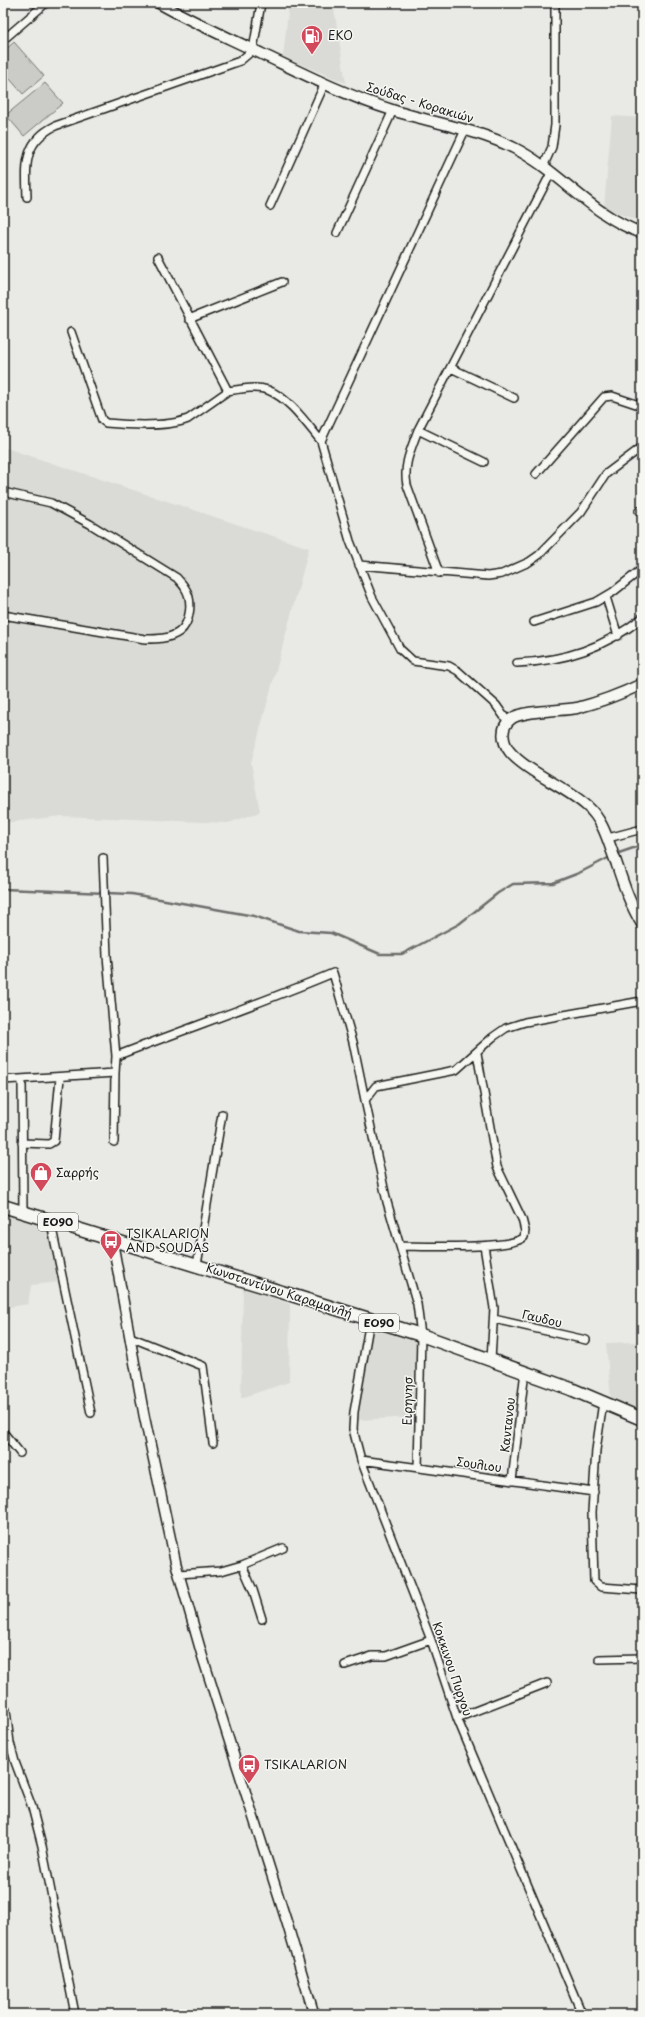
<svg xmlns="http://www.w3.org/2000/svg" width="645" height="2017" font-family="'Playpen Sans',sans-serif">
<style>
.built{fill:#dadad6}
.green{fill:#cbcbc7;stroke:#747472}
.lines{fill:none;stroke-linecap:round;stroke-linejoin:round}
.stream{stroke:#6d6d6c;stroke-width:2.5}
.minor-casing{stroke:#1c1c1c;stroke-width:10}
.tertiary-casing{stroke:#1c1c1c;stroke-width:12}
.secondary-casing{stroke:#1c1c1c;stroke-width:13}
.primary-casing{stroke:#1c1c1c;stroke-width:15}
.minor{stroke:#f6f6f2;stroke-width:7}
.tertiary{stroke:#f6f6f2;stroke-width:9}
.secondary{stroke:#f6f6f2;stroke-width:10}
.primary{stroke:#f6f6f2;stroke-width:12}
.labels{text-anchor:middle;stroke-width:3;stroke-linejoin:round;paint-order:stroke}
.shield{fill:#f6f6f2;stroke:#5d5d5c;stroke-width:1}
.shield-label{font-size:11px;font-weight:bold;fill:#1c1c1c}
.poi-label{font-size:12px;fill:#1c1c1c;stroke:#f6f6f2;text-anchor:start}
.street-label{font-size:12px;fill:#1c1c1c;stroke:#f6f6f2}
</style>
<rect width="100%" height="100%" fill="#e9e9e5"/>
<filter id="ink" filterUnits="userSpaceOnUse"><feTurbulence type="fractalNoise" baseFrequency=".025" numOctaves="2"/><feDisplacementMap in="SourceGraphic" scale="8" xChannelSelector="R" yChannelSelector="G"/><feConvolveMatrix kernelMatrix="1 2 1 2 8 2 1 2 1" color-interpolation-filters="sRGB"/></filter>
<g filter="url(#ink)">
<!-- built -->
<path class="built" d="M289 3H304L334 9 346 83 283 57Z
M612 116 642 118V222L604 208Z
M3 447 309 548 251 763 260 812 228 823 61 816 3 823Z
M3 1209 49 1225 60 1282 31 1285 28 1304 3 1308Z
M243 1288 290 1304 289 1382 241 1398Z
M369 1325 416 1341 413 1417 356 1420Z
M642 1342V1413L611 1399 606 1343Z"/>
<!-- green -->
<path class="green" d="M14 42 44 76 23 94 3 71V52Z
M45 83 63 103 24 136 6 115Z"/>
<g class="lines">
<!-- stream -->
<path class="stream" d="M616 854 642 845
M3 889 132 894 254 916 299 931 331 933 380 954H402L459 924 498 893 513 884 553 883 579 873 612 856"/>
<!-- minor casing -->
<g class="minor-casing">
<path id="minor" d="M3 40 46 3
M465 130 321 441 350 541 372 597 400 649 413 661 449 666 458 671 496 705 508 722
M543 167 552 147 555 125V3
M27 197C26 165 23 142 55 126L240 61 253 50 261 3
M270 206 325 83
M337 233 393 110
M158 257 228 391C241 389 256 386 268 390 290 399 306 423 321 441
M189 319 282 282
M71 332 102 420 106 423C128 425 168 427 188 419L228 391
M451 368 514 398
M418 430 484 462
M536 474 604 397 612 396 642 406
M3 492 51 503 90 524 177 578C179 581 183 584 185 588 193 600 191 623 179 632 169 639 157 639 145 639L3 615
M639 511 642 514
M359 565 488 576 502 574 529 562 539 555 581 512 606 474 642 447
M439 573 407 485C403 465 411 449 418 430L551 173
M606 597 618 636
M534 622 596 602 613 592 642 569
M517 663C565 661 604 648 642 618
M608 838 642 829
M103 858 107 956 116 1056
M3 1080 115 1073 116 1056C188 1028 262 1003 333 973L353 1042 365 1100
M22 1080 23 1212
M114 1142 115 1073
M22 1143 49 1144 54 1141 60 1078
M50 1219 91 1413
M400 1246C422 1246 512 1250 524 1237L525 1231 522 1219 497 1167 477 1053
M484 1246 494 1308 491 1360
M197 1265 222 1114
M494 1319 586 1340
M370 1320 354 1412 353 1429 361 1460 431 1640 457 1718 582 2014
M130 1337 203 1366 213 1443
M603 1402 596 1450 592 1512 594 1581 601 1587 642 1590
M3 1432 20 1453
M361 1460 594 1492
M418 1468 421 1335 417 1304 387 1202 365 1100 376 1086 456 1070 493 1037 506 1028 525 1022 642 1001
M512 1481 525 1371
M242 1565 253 1590 262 1619
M179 1574 221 1571 242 1565 283 1548
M599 1659 642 1658
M345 1665 372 1656H386L431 1640
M6 1710 10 1743 15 1762 32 1807 42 1846 75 2014
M457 1718 547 1683"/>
</g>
<!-- tertiary casing -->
<g class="tertiary-casing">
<path id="tertiary" d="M112 1239 144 1415 176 1564 202 1655 287 1923 314 2014"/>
</g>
<!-- secondary casing -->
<g class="secondary-casing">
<path id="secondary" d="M159 3C192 22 227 37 262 54 304 74 347 96 392 110 433 123 476 129 514 148 560 171 592 216 642 233
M642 684C621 694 600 702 577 708 561 711 522 710 511 719 500 727 502 742 510 752 527 772 566 787 587 806 604 821 608 842 616 862 623 883 630 905 642 924"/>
</g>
<!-- primary casing -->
<g class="primary-casing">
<path id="primary" d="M3 1206 421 1335 571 1389 642 1419"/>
</g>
<!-- minor -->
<use href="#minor" class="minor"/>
<!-- tertiary -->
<use href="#tertiary" class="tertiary"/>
<!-- secondary -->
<use href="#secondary" class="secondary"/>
<!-- primary -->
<use href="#primary" class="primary"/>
</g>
</g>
<!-- icons -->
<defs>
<g id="fuel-pin" transform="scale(1.15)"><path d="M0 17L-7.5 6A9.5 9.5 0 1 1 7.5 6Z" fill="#d1495b" stroke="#f6f6f2"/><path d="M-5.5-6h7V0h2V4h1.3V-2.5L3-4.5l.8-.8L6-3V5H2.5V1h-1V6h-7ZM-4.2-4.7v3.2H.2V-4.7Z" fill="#fff"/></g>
<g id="shop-pin" transform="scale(1.15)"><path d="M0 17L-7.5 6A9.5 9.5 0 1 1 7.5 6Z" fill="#d1495b" stroke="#f6f6f2"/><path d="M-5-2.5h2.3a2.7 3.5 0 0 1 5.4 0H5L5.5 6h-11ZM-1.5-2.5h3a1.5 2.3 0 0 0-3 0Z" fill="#fff"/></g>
<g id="bus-pin" transform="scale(1.15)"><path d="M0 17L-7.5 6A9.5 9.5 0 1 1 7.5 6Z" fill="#d1495b" stroke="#f6f6f2"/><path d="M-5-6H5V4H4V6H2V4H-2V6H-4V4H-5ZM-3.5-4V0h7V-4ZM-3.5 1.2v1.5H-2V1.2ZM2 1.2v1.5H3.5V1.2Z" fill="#fff"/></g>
</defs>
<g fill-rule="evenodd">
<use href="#fuel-pin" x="312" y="36"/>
<use href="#shop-pin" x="41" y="1173"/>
<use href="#bus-pin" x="111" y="1241"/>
<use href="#bus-pin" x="249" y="1765"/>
</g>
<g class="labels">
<!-- shield labels -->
<g class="shield">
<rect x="38" y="1213" width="40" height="18" rx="3"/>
<rect x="359" y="1314" width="40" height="18" rx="3"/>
</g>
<g class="shield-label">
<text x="58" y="1226">ΕΟ90</text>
<text x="379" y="1327">ΕΟ90</text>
</g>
<!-- poi labels -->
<g class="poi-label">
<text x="328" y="40">EKO</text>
<text x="56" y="1177">Σαρρής</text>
<text x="126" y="1238">TSIKALARION<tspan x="126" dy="14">AND SOUDAS</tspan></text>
<text x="264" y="1769">TSIKALARION</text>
</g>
<!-- street labels -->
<g class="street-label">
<text transform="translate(420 103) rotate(17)" y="4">Σούδας - Κορακιών</text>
<text transform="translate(279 1291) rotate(18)" y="4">Κωνσταντίνου Καραμανλή</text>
<text transform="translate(542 1319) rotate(13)" y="4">Γαυδου</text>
<text transform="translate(408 1401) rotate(-89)" y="4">Ειρηνησ</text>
<text transform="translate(508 1425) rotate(-84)" y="4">Καντανου</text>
<text transform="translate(479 1465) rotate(8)" y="4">Σουλιου</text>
<text transform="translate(452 1669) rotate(71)" y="4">Κοκκινου Πυργου</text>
</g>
</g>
<!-- margin -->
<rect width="645" height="2017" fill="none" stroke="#f6f6f2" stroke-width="16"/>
<rect x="8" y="8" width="629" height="2001" fill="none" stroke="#1c1c1c" stroke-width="1.5" filter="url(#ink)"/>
</svg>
